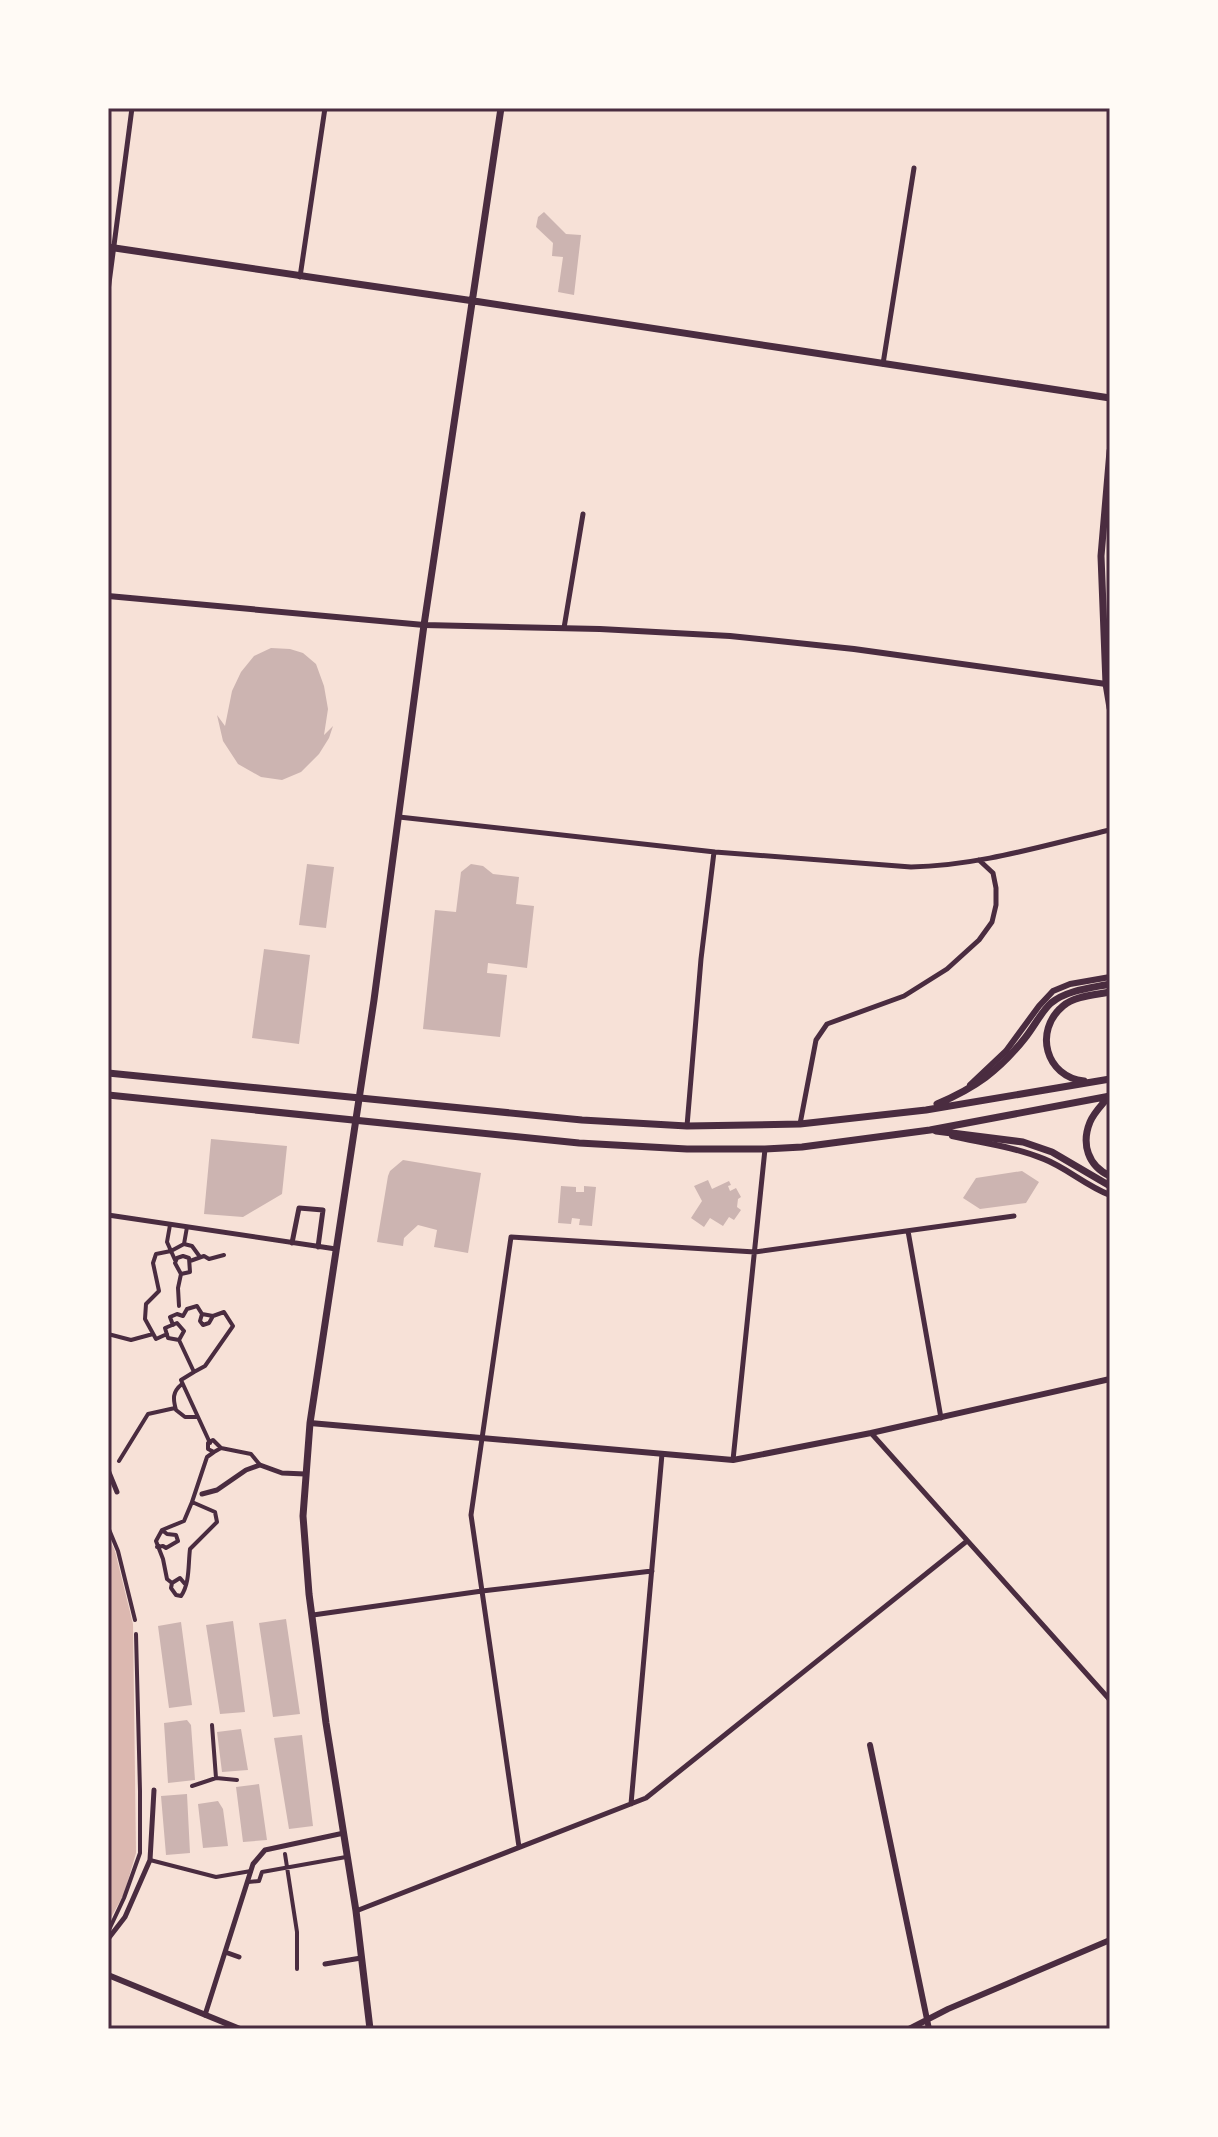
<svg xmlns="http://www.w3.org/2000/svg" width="1218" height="2137" font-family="Montserrat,sans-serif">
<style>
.water{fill:#dcb8b0}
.building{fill:#ccb4b1}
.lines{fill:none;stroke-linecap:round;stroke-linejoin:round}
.pedestrian{stroke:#4a2c40;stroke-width:4}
.minor{stroke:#4a2c40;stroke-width:5}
.tertiary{stroke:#4a2c40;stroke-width:6}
.secondary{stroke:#4a2c40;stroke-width:7}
.primary{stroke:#4a2c40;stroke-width:7}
.neatline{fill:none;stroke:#4a2c40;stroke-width:3}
</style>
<rect width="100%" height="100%" fill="#f7e1d7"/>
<!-- water -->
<path class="water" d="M108 1536 115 1551 133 1624 136 1853 124 1894 108 1923Z"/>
<!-- building -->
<path class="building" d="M544 212 566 234 581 235 574 295 558 292 563 257 552 256 553 243 536 227 538 217Z
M271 648 290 649 303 653 316 664 324 686 328 709 324 735 333 726 329 738 319 754 301 772 282 780 261 777 238 764 223 741 217 715 225 726 232 691 241 672 254 656Z
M307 864 334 867 326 928 299 925Z
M471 864 483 866 493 874 519 877 516 904 534 906 527 968 488 963 487 973 507 975 500 1037 423 1029 435 910 456 912 461 872Z
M264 949 310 955 299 1044 252 1038Z
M211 1139 287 1146 282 1194 243 1217 204 1214Z
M403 1160 481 1173 468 1253 434 1247 437 1230 418 1225 404 1238 403 1246 377 1242 388 1176 390 1171Z
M1022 1171 1039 1182 1026 1203 980 1209 963 1198 976 1178Z
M708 1180 712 1189 729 1181 731 1185 728 1186 730 1191 736 1188 741 1197 738 1199 737 1207 741 1210 734 1220 729 1217 723 1226 710 1218 704 1227 691 1218 702 1201 694 1186Z
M561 1186 576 1187V1192H584V1186L596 1187 592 1226 579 1225 580 1219 572 1218 571 1224 558 1223Z
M286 1619 300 1714 273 1717 259 1623Z
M233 1621 245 1712 220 1714 206 1625Z
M181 1622 192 1705 169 1708 158 1626Z
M187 1720 191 1725 195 1780 168 1783 164 1723Z
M241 1729 248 1770 222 1772 217 1732Z
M302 1735 313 1826 289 1829 274 1738Z
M259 1784 267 1840 243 1842 236 1787Z
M187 1794 190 1853 166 1855 161 1796Z
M218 1801 223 1809 228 1846 203 1848 198 1804Z"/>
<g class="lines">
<!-- pedestrian -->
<path class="pedestrian" d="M170 1225 167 1242 175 1260
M187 1227 184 1244 192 1246 200 1257
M190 1261 204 1256 209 1259 224 1255
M179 1306 178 1288 181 1274 190 1272 189 1258 183 1256 177 1258 175 1263 181 1274
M173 1325 170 1317 177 1314 183 1316 187 1309 197 1306 202 1314
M108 1334 131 1340 153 1334
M167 1334 156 1339 145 1319 146 1304 159 1291 153 1263 156 1254 171 1251 184 1244
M179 1340 184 1331 177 1323 165 1328 168 1338 179 1340 194 1372 181 1380 210 1443
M194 1372 205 1366 233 1326 224 1312 213 1316 209 1323 203 1325 200 1321 202 1314 213 1316
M182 1384C172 1392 173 1399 176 1410L185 1417H197
M221 1448 213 1440 208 1443V1449L214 1452 221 1448 251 1454 260 1465
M119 1461 148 1414 175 1408
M192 1502 184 1521 162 1530 156 1541 163 1559 167 1579 172 1583 171 1588 176 1595 181 1596C190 1583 188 1565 190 1549L217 1522 215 1512 192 1502 207 1457 214 1452
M108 1527 118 1551 135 1620
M157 1547 163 1546 166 1548 178 1541 176 1535 167 1534 162 1530
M172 1583 180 1578 185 1584
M212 1725 216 1778 237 1780
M192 1786 216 1778
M285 1854 297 1932V1969
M150 1860 216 1877 251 1871
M248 1882 259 1881 262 1872 346 1857
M108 1932 124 1898 140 1853V1791L136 1634"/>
<!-- minor -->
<path class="minor" d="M300 277 325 108
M108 291 132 108
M883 364 914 168
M564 628 583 514
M399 817 715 852 911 867C978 866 1045 845 1110 830
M800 1124 816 1040 827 1024 904 996 947 969 979 940 992 922 996 905V888L993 873 979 860
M687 1126 701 959 714 852
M108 1215 336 1249
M908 1231 941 1418
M292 1243 299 1208 323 1210 318 1247
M871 1433 1110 1700
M733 1460 765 1149
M108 1470 117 1492
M202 1494 217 1490 246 1470 260 1465 282 1473 305 1474
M313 1615 482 1591 652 1571
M631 1804 662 1454
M519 1847 471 1515 511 1237 755 1252 1014 1216
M356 1911 646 1798 967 1541
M108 1939 125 1917 150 1860 154 1790
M225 1952 239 1957
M325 1964 361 1958
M205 2015 253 1864 265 1850 344 1833"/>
<!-- tertiary -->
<path class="tertiary" d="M108 596 424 625 600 629 730 636 854 649 1106 684
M970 1085 1006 1051 1039 1006 1053 991 1070 984 1110 977
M952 1136C983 1143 1015 1147 1044 1159 1067 1168 1086 1186 1110 1195
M310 1423 733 1460 871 1433 1110 1379
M870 1745 929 2029
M108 1975 240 2029
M909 2029 948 2009 1110 1940"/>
<!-- secondary -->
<path class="secondary" d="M108 247C230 266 352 283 474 301 686 332 898 367 1110 398
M370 2029 356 1911 326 1723 309 1594 303 1516 310 1423 374 1000 424 625 501 108"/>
<!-- primary -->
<path class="primary" d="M1110 451 1101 556 1106 684 1110 708
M108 1073 582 1120 687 1126 800 1124 926 1110 1110 1079
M1084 1081C1046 1077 1033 1031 1063 1006 1075 996 1095 995 1110 992
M108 1095 579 1143 687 1149H765L802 1147 930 1130 1110 1096
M1109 1096C1103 1104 1094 1112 1090 1122 1081 1144 1088 1166 1110 1176
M937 1104C975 1088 999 1071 1025 1038 1034 1027 1041 1012 1051 1003 1067 990 1091 988 1110 984
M936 1131 1023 1142 1052 1152 1110 1186"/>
</g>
<!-- border -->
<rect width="1218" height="2137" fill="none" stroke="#fffaf5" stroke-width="220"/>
<rect x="110" y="110" width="998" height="1917" class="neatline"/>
</svg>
